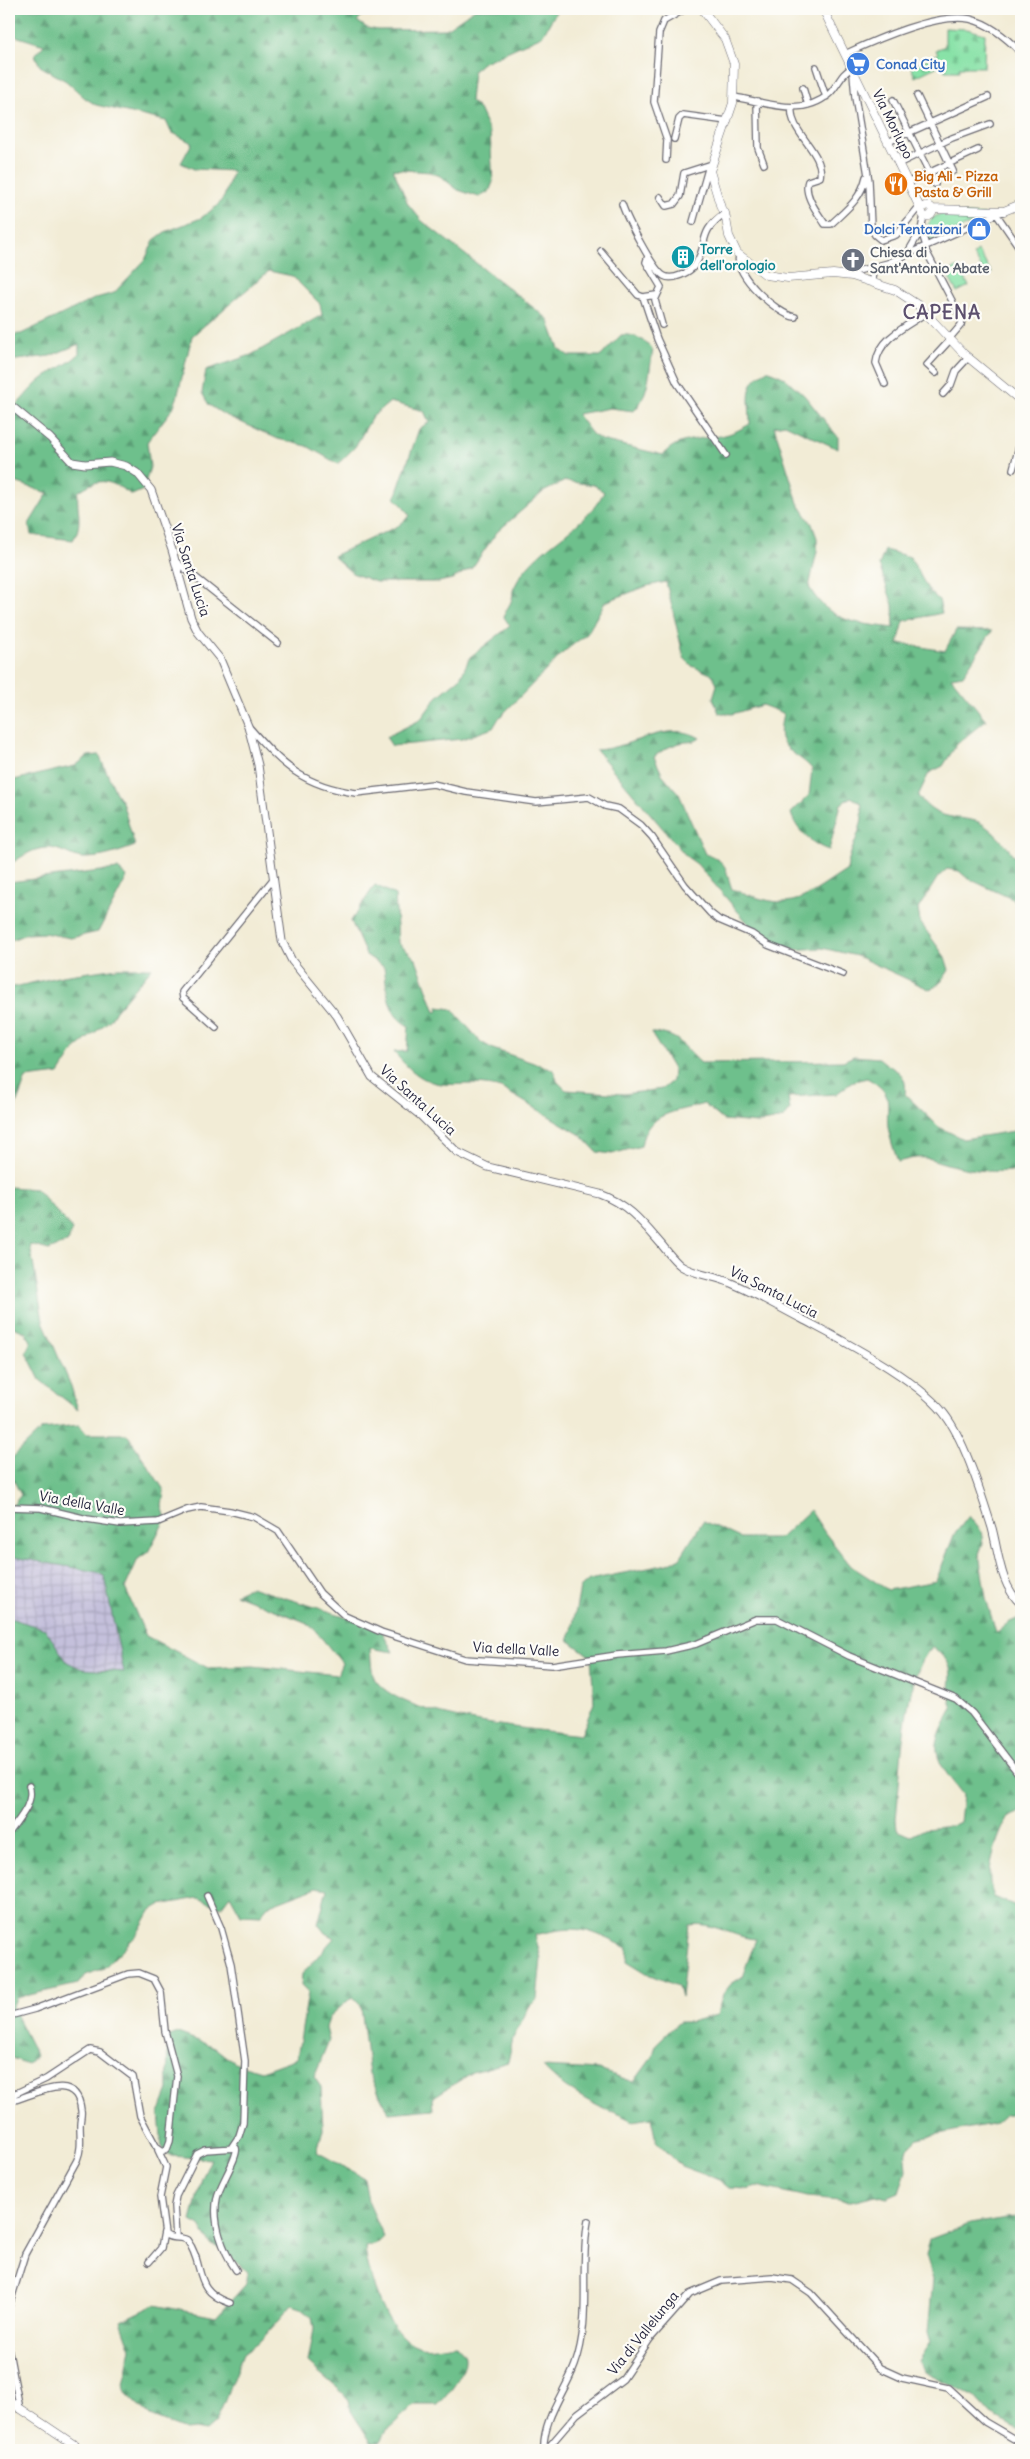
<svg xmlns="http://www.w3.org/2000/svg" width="1030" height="2459" font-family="Delius,sans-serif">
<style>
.industrial{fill:url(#industrial-grid)}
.forest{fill:url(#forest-firs);stroke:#487164;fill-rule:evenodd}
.cemetery{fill:url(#cemetery-stones);stroke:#558271}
.garden{fill:#88e2a7;stroke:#558271}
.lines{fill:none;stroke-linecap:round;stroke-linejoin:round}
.minor-casing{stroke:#6b6971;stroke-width:8}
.tertiary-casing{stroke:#6b6971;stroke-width:9}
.secondary-casing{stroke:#6b6971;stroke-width:9}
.minor{stroke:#fff;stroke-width:5.5}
.tertiary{stroke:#fff;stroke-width:7}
.secondary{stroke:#fff;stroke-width:8}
.labels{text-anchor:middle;stroke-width:4.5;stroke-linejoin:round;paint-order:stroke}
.shop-label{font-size:14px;font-weight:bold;fill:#366cbe;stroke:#fdfcf7;text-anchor:start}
.street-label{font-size:14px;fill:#22223b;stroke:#fdfcf7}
.food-label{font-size:14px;font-weight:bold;fill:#c56008;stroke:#fdfcf7;text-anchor:start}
.culture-label{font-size:14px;font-weight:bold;fill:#0d838f;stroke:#fdfcf7;text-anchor:start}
.worship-label{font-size:14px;font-weight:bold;fill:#5b616d;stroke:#fdfcf7;text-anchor:start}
.district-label{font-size:19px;font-weight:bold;letter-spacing:1px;fill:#5d506e;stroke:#fdfcf7}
</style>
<defs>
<pattern id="industrial-grid" width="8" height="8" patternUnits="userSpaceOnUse" patternTransform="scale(1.25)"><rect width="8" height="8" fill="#c4c0db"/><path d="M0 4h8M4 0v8" fill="none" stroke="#a8a5bd"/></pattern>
<pattern id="forest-firs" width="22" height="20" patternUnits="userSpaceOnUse" patternTransform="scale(1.25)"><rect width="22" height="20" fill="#6ec08c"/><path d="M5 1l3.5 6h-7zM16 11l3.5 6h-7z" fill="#5a9c74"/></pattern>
<pattern id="cemetery-stones" width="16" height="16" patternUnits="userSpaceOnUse" patternTransform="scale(1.25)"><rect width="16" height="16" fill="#88e2a7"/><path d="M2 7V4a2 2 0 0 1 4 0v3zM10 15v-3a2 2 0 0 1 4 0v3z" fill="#75c291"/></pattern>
</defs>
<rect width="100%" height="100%" fill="#fdfcf7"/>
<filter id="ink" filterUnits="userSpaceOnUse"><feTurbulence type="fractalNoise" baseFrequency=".02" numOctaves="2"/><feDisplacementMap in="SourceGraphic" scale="10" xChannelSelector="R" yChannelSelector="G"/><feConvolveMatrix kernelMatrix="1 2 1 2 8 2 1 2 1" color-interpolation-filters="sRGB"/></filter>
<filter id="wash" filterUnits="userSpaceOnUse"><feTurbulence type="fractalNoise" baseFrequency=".0096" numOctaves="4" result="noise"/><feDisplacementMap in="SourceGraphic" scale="20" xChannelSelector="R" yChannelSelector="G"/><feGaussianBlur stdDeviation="1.12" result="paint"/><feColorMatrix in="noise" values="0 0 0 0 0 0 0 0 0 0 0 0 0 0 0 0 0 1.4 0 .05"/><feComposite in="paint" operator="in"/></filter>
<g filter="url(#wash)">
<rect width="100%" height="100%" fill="#f2ecd6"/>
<!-- industrial -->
<path class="industrial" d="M9 1556 97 1572 104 1576 124 1673 82 1669 67 1662 45 1629 9 1618Z"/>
<!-- forest -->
<path class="forest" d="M9 9H369L357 21 367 28 378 30 446 29 475 9H558L542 36 482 63 473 71 470 101 479 109 490 133 493 182 489 192 479 197 458 190 440 176 430 172 393 169 408 204 422 221 548 319 559 349 569 356H601L621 335C636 334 643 339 653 350 649 371 649 396 634 411L610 408 577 414 592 434 601 440 663 455C676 438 701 439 721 436 732 434 741 429 750 424 750 399 743 382 768 370L785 378 804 395 838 437V449L785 424 774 426 798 503 812 524 817 538V551L809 587C830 623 857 623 894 628L893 605 879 565 885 550 910 557 929 591 939 600 942 613 904 621 898 643 945 651 956 630 992 631 963 675 951 677 986 720 957 744 943 766 929 773 918 796C937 820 949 815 976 821 990 825 1019 857 1021 872 1023 881 1021 893 1021 903L967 878 959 871 947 869 938 877 918 909 920 922 945 957 949 970 942 981 931 990 857 956 822 948 790 950 765 943 697 864 687 857 596 750C632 748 668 719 700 738 694 743 688 741 680 743 670 746 662 750 654 757L662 774 679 794 705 854C730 863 724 868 732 889 793 912 795 904 847 870 849 847 867 826 861 803L851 797 841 804 829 850C812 845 795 829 791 813L809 795 812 769C804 758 785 752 781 738 779 731 782 720 783 713L762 705 732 714 719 713 713 698 717 685 713 675 692 666 684 658 666 582 647 586 605 602 587 634 566 650 499 718 493 728 462 739 392 746 386 737 420 720 437 697 460 678 470 657 510 626 504 617C505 610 510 606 512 599 513 596 512 591 514 588 533 545 584 532 604 492L594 485 565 481 543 492 497 532 472 568 452 579 439 582H376L352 573 333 556 398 526 410 516 404 507 395 498 419 429 429 422 424 411 390 402 372 417 355 447 338 464 307 446 278 439 223 414 209 405 202 393 206 370 251 355 322 315 320 304 292 276 269 271 192 336 177 398 173 408 147 442 150 467 143 490 132 495C111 481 101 475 78 492 76 510 84 523 73 540L31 535 29 524 48 493 9 480V413C21 402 29 389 42 379 55 369 68 365 79 354V344L50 356 9 361V335L21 334 96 298 114 293 145 260 154 240 165 232 201 218 216 207 224 197 233 171 194 169 181 163 192 143 171 132 166 121 96 105 85 98 66 81 40 66 35 55 44 45 9 34Z
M99 755 116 793 122 802 135 846C119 852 102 858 85 858 75 858 68 853 59 850 40 843 24 855 9 865V778L14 780 75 766 88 756Z
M118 869 127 877 98 932 71 938 44 933 26 934 9 941V882Z
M375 885 395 895 398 943 416 959 435 1012 438 1011V1007L452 1009 481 1042 493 1049 554 1070 557 1081 566 1090 624 1094 662 1089 672 1081 673 1069 651 1033C681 1033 682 1047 701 1063L843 1061 854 1056 879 1058C894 1072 908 1070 905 1094L939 1127 963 1139 1021 1130V1170C1001 1173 975 1171 955 1166 928 1160 928 1153 898 1162 895 1152 891 1142 889 1132 883 1106 899 1096 867 1078L854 1081 836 1094 788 1097 790 1110 784 1118 758 1123 723 1120 704 1104C676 1112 646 1112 641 1146L612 1154 597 1152 581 1135 501 1088C451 1075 436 1103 394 1052L407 1051 409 1026C386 1015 388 990 384 967L366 955 351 921Z
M118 968H152L116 1010 110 1020 75 1049 59 1074 26 1078 9 1125V986L14 987 62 976Z
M9 1187 36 1189 72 1229 68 1242 49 1250 30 1245 43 1321 71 1386 78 1410 40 1380 26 1352 31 1341 25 1332 9 1325Z
M79 1425 87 1434H127L164 1490 162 1506 166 1518 148 1552 138 1559 125 1588 146 1636 208 1668 253 1666 337 1675 342 1663 314 1629 305 1622 235 1594 250 1587 380 1627 393 1652 370 1648C371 1657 371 1675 376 1681 407 1720 532 1729 581 1735L594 1703 591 1657 568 1640 572 1630 580 1588 589 1580 668 1564 680 1558 703 1521 740 1538H780L810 1510 825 1533 851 1566 888 1590 936 1581 954 1535 969 1516 981 1531 983 1543 979 1554 986 1598 996 1633 1008 1623 1021 1617V1812C1018 1813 1013 1815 1010 1817 1001 1824 990 1861 990 1873 989 1882 991 1889 994 1897L1021 1908V2113L1004 2116 996 2123 918 2138 908 2148 905 2159 906 2171 899 2193 887 2198 876 2195 851 2201 807 2197 757 2186 746 2189 729 2188 719 2180 681 2166 656 2141 651 2118 632 2121C621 2114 611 2112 600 2107 580 2097 557 2083 543 2067L599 2070 634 2082 653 2056 656 2044 679 2022H690L717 2015 723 1994 731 1984 742 1977 756 1939C734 1938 713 1921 689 1925L681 1997 678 1986 650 1975 627 1961 628 1948C587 1929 580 1924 535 1935L541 1959 537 1999 529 2007 513 2038 508 2062 473 2072 432 2098 433 2109 389 2113 369 2074 361 2006 352 1997 329 2017 326 2028 329 2040 314 2077 321 2087 323 2130 317 2152 364 2178 368 2201 384 2237 377 2244 365 2247C368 2276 387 2336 417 2346 427 2350 445 2345 456 2344 458 2347 462 2350 464 2353 470 2370 448 2394 438 2405H414L388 2429 381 2441 371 2442 351 2411 349 2400 343 2393 308 2363 314 2329 312 2317 301 2308 292 2305 262 2339 243 2353 216 2422 206 2431 195 2429 185 2430 150 2416 127 2394 123 2384 131 2349 121 2321 155 2305 216 2317 247 2283V2272L221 2248 211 2245 200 2226 191 2221 202 2178 211 2159 171 2156 162 2149 159 2113 168 2090 167 2037 178 2033 214 2047 234 2063 261 2071 297 2058 308 1993 301 1986 302 1974 334 1938 325 1933 318 1924 327 1889 317 1887 267 1906 261 1916 241 1915 230 1895 221 1907 198 1898 160 1905 150 1911 136 1936 104 1968 86 1975 78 1984 16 1998 12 2008 36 2055 28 2064 9 2057V1618L45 1629 67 1662 82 1669 124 1672 104 1576 97 1572 9 1556V1510L21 1495 9 1471V1461L42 1429ZM933 1646C937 1651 943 1656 947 1661 956 1674 945 1693 953 1708 948 1718 939 1732 937 1744 934 1762 953 1781 963 1795L960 1822 952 1826 925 1829 911 1836 897 1830 896 1819C901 1775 902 1675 933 1646Z
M1021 2216V2431L991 2415 975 2397 923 2371 919 2361 931 2342 928 2332 933 2279 926 2256 930 2239 970 2224Z"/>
<!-- cemetery -->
<path class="cemetery" d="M945 28 967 29 985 34 984 67H959V71H945L942 64 915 77 911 67 938 54 936 50 945 46Z"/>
<!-- garden -->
<path class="garden" d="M945 213 985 215V218L929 242C923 228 929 216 945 213Z
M978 251 992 273 987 276 973 255Z
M958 267 969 286 957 292 946 273Z"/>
</g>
<g filter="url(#ink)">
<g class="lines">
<!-- minor casing -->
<g class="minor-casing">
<path id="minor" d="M845 54C875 40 937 12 970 19 991 24 1007 38 1021 53
M816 67 826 97
M853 73 855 97 869 181 871 227 875 235 881 240 896 235 918 208
M803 88 808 105
M917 96 953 171
M734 97C765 102 802 118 829 94 838 86 841 73 852 68
M893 100 935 184
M757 101 758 148 764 164
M792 107C788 132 825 152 820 177L808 181C803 195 818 213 825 224H831C847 209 861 199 866 177
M674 139 679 119 683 115 727 121
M888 142 988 97
M666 160 667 140 654 102 659 33 664 21 685 9
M898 164 952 138 990 124
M907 183 978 150
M660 197 666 206 674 204 680 196 684 173 709 165
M622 204C626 217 653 270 664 276 673 281 690 272 695 265 710 242 696 234 725 213
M997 215 1021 250
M693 222 708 169
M921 230 926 246
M924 247 962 320 961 325 949 339
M601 251 638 295 643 297 656 295
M907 254 921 230 924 215
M648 256 646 262 661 287 655 300 662 325
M739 256C733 274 778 315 795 317
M846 274 888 263 1002 212
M872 281 873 268
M643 297 657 339 677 383 726 455
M936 373 927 365 950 340
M885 384 876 363C879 338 907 326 926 313
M943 394 951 385 956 371 968 358
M1013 469 1021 439
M175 561 278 643
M248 726C282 765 303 786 356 793L433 784 466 792 536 802 589 797 605 806 619 809 641 825 652 837 685 885 710 913 719 920 752 934 768 945 843 974
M216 1027 183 998 182 992 274 878
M9 1507 41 1508 87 1519 120 1524 158 1522 187 1510 201 1507 230 1511 254 1517 278 1531 320 1593 345 1616 381 1632 465 1659 552 1665 617 1655 666 1651 696 1644 756 1619H777L849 1656 956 1699 972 1713 1021 1777
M9 1833C18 1820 35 1803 29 1786
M207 1896 221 1928 231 1964 245 2061 243 2123 239 2136 231 2148
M9 2016 35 2009 128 1974 139 1973 154 1979 161 1992 165 2031 177 2076 170 2141 167 2149 163 2151 156 2146 140 2116 133 2077 100 2052 90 2050 46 2079 12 2095 15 2100C36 2094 77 2070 81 2110 82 2115 80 2120 80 2125 80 2138 82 2148 77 2160L25 2254 9 2306
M158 2150 166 2167 160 2197 165 2234C170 2240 180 2236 187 2240 206 2265 191 2290 230 2303
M176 2237 174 2206 176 2196 197 2154 205 2150 236 2148C239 2156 219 2186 217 2198 212 2222 223 2251 236 2270
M149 2262 161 2248 164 2232
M9 2352 20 2409
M544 2450C542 2420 565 2392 575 2365 592 2319 579 2268 588 2221
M546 2450 577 2414 623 2379 650 2339 690 2294 721 2281 772 2277 792 2280 811 2293 880 2368 902 2378 948 2388 985 2422 1021 2443"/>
</g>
<!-- tertiary casing -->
<g class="tertiary-casing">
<path id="tertiary" d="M9 404 50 438 72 462 85 464 110 462 126 466 137 473 151 490 172 550 191 618 198 632 220 659 248 726 258 765 282 941 292 961 337 1016 372 1077 421 1116 457 1152 488 1167 600 1194C628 1204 642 1222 661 1244 667 1251 673 1260 681 1266 695 1275 716 1276 731 1283 755 1293 779 1307 802 1319 843 1341 923 1381 948 1419 966 1445 982 1496 992 1528 999 1554 1000 1585 1021 1604"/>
</g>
<!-- secondary casing -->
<g class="secondary-casing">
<path id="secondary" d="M702 9 725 39 734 64 733 103 710 171 721 208
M823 9 922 212
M921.5 211a5.5 5.5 0 1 1 11 0a5.5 5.5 0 1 1-11 0Z
M932 209 1004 211 1021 204
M725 213 729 236 737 253 766 275 788 278 833 274 852 276 895 290 918 305 964 354 1021 401
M9 2401 82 2450"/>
</g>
<!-- minor -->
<use href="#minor" class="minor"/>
<!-- tertiary -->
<use href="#tertiary" class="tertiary"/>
<!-- secondary -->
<use href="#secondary" class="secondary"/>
</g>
</g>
<!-- icons -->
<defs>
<g id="supermarket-disc" transform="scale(1.25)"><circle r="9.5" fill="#3f7fe0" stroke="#fdfcf7"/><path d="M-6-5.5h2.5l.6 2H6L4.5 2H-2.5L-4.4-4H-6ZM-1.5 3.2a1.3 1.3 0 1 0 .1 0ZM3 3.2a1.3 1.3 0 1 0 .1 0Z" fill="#fff"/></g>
<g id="restaurant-disc" transform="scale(1.25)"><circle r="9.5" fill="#e8710a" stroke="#fdfcf7"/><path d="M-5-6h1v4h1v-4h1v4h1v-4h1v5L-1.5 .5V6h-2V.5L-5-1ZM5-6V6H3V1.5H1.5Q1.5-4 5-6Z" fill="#fff"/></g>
<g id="shop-disc" transform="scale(1.25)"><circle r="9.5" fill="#3f7fe0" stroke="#fdfcf7"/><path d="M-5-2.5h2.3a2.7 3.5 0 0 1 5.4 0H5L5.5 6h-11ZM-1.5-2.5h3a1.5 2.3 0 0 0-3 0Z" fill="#fff"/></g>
<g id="building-disc" transform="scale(1.25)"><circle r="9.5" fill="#0f9aa8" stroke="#fdfcf7"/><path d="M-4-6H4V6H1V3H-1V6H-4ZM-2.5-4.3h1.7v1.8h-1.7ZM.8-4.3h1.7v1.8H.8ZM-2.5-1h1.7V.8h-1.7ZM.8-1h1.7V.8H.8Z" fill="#fff"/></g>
<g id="church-disc" transform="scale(1.25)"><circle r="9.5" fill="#6b7280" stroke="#fdfcf7"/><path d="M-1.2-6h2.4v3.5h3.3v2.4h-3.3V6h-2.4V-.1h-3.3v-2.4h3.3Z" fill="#fff"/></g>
</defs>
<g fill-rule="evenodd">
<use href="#supermarket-disc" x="858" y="64"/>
<use href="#restaurant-disc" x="896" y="184"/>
<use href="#shop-disc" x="979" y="229"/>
<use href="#building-disc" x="683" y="257"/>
<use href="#church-disc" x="853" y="260"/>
</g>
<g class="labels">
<!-- shop labels -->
<g class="shop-label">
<text x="876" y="69">Conad City</text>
<text x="962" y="234" text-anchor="end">Dolci Tentazioni</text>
</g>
<!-- street labels -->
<g class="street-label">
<text transform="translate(893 124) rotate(64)" y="5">Via Morlupo</text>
<text transform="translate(191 570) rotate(72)" y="5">Via Santa Lucia</text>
<text transform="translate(418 1100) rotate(42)" y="5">Via Santa Lucia</text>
<text transform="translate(774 1292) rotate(27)" y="5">Via Santa Lucia</text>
<text transform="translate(82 1503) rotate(10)" y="5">Via della Valle</text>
<text transform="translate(516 1649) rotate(3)" y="5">Via della Valle</text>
<text transform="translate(643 2333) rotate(-51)" y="5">Via di Vallelunga</text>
</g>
<!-- food labels -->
<g class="food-label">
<text x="914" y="181">Big Alì - Pizza<tspan x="914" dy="16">Pasta &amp; Grill</tspan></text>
</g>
<!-- culture labels -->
<g class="culture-label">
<text x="700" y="254">Torre<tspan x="700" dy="16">dell'orologio</tspan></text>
</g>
<!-- worship labels -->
<g class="worship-label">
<text x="870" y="257">Chiesa di<tspan x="870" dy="16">Sant'Antonio Abate</tspan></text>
</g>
<!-- district labels -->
<g class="district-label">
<text x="942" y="319">CAPENA</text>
</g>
</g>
<!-- margin -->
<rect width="1030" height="2459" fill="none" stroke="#fdfcf7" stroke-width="30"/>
</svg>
